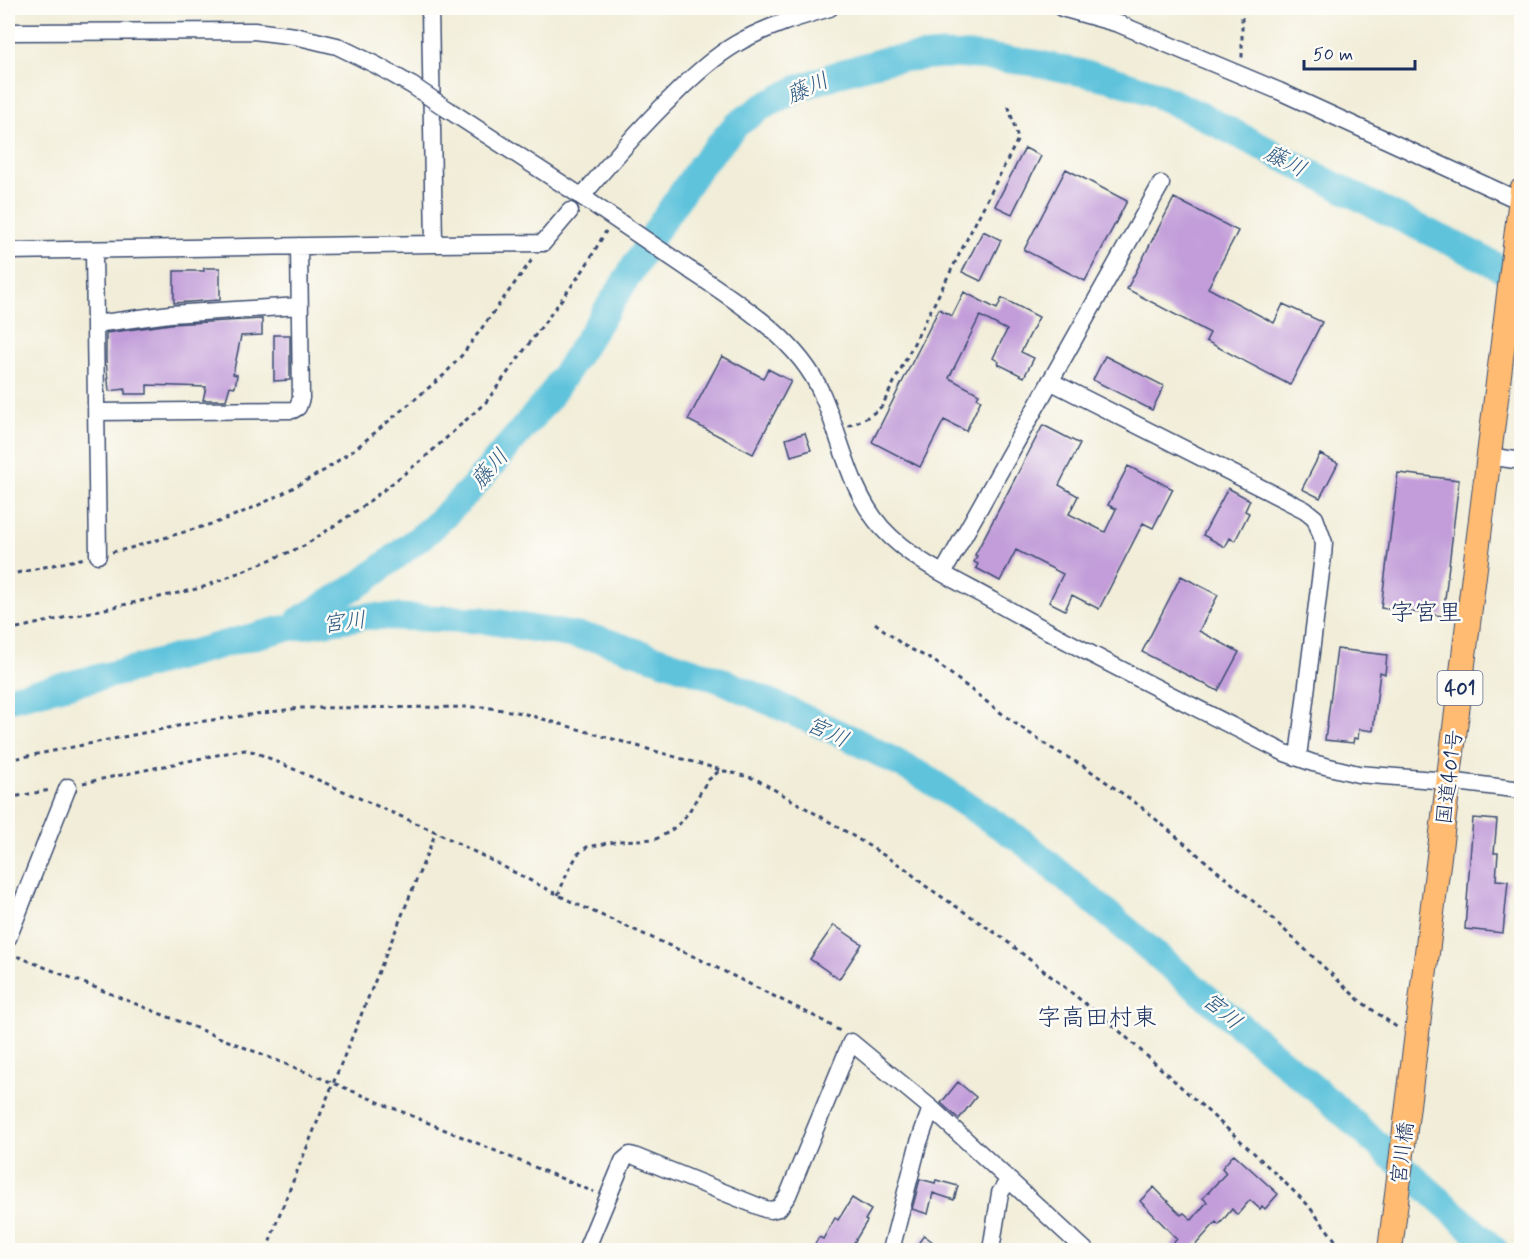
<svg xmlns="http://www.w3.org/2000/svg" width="1529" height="1258" font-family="Mynerve,'Klee One',sans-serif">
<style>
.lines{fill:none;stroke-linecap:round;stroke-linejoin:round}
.river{stroke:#5ec3dc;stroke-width:27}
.building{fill:#c29dd9}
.minor-casing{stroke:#3b4c70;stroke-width:19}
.highway-casing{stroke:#3b4c70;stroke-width:26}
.path{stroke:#3b4c70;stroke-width:3;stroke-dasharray:4.5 4.5;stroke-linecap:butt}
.minor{stroke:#fff;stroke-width:16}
.highway{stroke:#ffbb71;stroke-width:24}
.minor-bridge-casing{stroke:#3b4c70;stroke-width:19;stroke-linecap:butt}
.minor-bridge{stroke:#fff;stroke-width:16}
.labels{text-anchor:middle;stroke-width:5;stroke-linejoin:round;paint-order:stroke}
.shield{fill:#fdfcf7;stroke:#5f6c8c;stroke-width:1.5}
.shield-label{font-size:20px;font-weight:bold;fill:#1b2f5e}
.street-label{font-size:21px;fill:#1b2f5e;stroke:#fdfcf7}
.water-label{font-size:22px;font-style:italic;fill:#2f5b84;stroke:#fdfcf7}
.quarter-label{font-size:24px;fill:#1b2f5e;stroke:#fdfcf7}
</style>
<rect width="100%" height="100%" fill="#fdfcf7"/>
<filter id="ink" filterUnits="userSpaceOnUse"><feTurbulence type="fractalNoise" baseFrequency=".0167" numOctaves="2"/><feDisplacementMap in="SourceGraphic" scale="12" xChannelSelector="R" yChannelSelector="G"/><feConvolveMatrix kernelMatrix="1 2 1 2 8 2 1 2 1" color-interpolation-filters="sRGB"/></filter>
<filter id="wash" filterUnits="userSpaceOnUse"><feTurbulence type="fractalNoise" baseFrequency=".008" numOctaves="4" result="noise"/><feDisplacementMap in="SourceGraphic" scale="24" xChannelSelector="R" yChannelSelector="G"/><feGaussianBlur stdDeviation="1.35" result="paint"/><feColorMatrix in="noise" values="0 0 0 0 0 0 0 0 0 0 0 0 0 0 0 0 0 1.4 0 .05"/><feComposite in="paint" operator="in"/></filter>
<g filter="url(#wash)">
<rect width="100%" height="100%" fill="#f1edd8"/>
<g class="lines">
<!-- river -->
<path class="river" d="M299 620 363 582 431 529 472 488 549 398 617 294 661 223 701 165 736 125 762 107 799 88 841 73 886 60 942 55 977 56 1035 63 1111 79 1151 92 1200 115C1262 147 1324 180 1387 212 1432 234 1479 254 1522 281
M8 699 134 669 228 643 282 629 367 616 482 620 602 640 723 681 852 739 923 776 1022 841 1334 1105 1495 1250"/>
</g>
<g id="blocks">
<!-- building -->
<path class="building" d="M1025 148 1041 156 1012 214 995 206Z
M1066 169 1127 201 1085 281 1024 250Z
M1174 198 1238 231 1208 288 1274 323 1283 304 1322 322 1290 385 1206 341 1210 333 1127 289Z
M983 231 1001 240 981 281 962 272Z
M204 268H220V300L174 303V271H204Z
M964 292 997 309 1002 298 1039 317 1021 352 1034 358 1024 377 998 364 999 362 993 358 1007 330 980 316 949 378 979 394 977 398 981 400 966 431 944 420 920 467 872 442 939 309 952 316Z
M262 319V335L241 336 233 374 237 375 235 387 230 386 226 400H203L206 387 147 385V394H125V389L109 391 106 360V333L171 324Z
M274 335H290V380L274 381Z
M722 356 763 378 768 369 791 381 753 454 688 420Z
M1105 356 1164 386 1152 410 1093 380Z
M1043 425 1080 444 1059 485 1078 496 1069 514 1105 532 1116 509 1108 505 1128 466 1173 489 1153 528 1143 523 1099 609 1072 595 1065 610 1049 602 1063 574 1016 550 1000 581 976 568 978 564 974 562 977 556 975 555Z
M805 433 811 450 791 456 786 439Z
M1320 454 1338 463 1320 498 1302 489Z
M1398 473 1459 480 1443 616 1381 608Z
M1228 488 1250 500 1245 511 1249 513 1235 541 1230 538 1225 547 1203 535Z
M1181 576 1218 595 1199 631 1239 652 1218 691 1142 652Z
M1337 649 1387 655 1385 674 1380 672 1373 731 1359 729 1358 739 1354 738 1353 743 1325 740Z
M1473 818 1497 820 1494 853H1498L1496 880 1508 881 1503 933 1465 929Z
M834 925 862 944 839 979 810 959Z
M958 1082 976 1097 959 1119 941 1103Z
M1234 1154 1278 1194 1265 1209 1262 1206 1260 1209 1250 1200 1237 1215 1232 1209 1219 1225 1216 1222 1190 1251H1166L1177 1239 1140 1201 1154 1187 1181 1215 1184 1213 1192 1220 1207 1202 1203 1198 1226 1173 1222 1168Z
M920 1179 935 1183 936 1180 958 1186 954 1200 933 1193 928 1214 912 1209Z
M852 1198 871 1210 865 1220 867 1221 849 1251H811L819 1237 823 1239 835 1218 838 1220Z
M924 1235 944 1251H913Z"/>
</g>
</g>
<g filter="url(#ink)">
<use href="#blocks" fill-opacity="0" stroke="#3b4c70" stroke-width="1.5"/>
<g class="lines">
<!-- minor casing -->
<g class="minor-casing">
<path id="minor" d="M430 8 434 244 543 243 570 211
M1062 8 1119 24 1279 91 1520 201
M8 32 254 31 295 36 337 46 376 65 413 86
M447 109 590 202
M588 189C615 157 642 126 672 97 691 78 712 58 736 44 765 27 799 17 830 8
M94 250 98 555
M8 251 434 244
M690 270C736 301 798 339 821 392 841 436 849 491 882 528 912 561 956 580 995 602 1090 656 1188 703 1285 753L1313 763 1358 774 1448 781 1522 790
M95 324 170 314 300 306
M1050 381 1305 510 1315 518 1324 543 1323 556 1298 757
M97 412 293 410 298 407 301 398 299 246
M1488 456 1522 461
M943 573 1161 184
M8 938 68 787
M586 1250 623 1161 630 1155 634 1156 765 1209 771 1210 779 1208 788 1195 851 1042 931 1108 1085 1250
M891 1250 918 1145 931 1108
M991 1250 1000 1193 1008 1181"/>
</g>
<!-- highway casing -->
<g class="highway-casing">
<path id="highway" d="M1390 1250 1522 190"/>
</g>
<!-- path -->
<path class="path" d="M1242 8V60
M848 426C862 421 871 416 882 406L1018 139 1008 104
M112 552 127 549 218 522 248 510 280 495 325 470 360 445 444 375 462 355 534 257
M8 575 85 558
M875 623 903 645 934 661 1009 719 1051 748 1085 767 1140 806 1260 907 1360 1001 1398 1028
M8 630 201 588 304 546 362 507 423 459 486 402 584 269 606 231
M8 760 198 722 300 708 484 707 522 713 721 770
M83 783 236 751 246 750 255 752 436 832 574 903 695 957 820 1019 840 1031
M8 798 50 790
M558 895 568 871 578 854 587 847 620 841 656 839 669 832 681 822 690 810 707 781 718 772 725 771 756 779 840 828 906 869 924 885 1000 936 1116 1028 1254 1153 1307 1204 1343 1250
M9 953 333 1083 594 1192
M267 1250 278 1218 436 832"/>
<!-- minor -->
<use href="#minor" class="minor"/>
<!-- highway -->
<use href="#highway" class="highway"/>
<!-- minor-bridge casing -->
<g class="minor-bridge-casing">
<path id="minor-bridge" d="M413 86 447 109
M590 202 690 270"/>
</g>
<!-- minor-bridge -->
<use href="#minor-bridge" class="minor-bridge"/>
</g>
</g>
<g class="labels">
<!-- shield labels -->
<rect class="shield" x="1437.5" y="671" width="45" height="34" rx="4.5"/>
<g class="shield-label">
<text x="1460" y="695">401</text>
</g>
<!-- street labels -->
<g class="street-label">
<text transform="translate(1449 777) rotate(-83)" y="7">国道401号</text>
<text transform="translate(1402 1153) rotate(-83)" y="7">宮川橋</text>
</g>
<!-- water labels -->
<g class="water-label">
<text transform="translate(807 87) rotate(-24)" y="8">藤川</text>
<text transform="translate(1286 160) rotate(27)" y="8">藤川</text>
<text transform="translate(489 468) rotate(-49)" y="8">藤川</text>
<text transform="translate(344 621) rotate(-7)" y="8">宮川</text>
<text transform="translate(828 731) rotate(25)" y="8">宮川</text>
<text transform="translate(1223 1010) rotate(40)" y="8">宮川</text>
</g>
<!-- quarter labels -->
<g class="quarter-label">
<text x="1426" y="620">字宮里</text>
<text x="1097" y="1025">字高田村東</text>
</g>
</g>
<!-- margin -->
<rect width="1529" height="1258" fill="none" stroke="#fdfcf7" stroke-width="30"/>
<!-- scale -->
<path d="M1304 60v9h111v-9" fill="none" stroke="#1b2f5e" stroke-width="3"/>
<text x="1313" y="60" font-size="18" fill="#1b2f5e" stroke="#fdfcf7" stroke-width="4.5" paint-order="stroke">50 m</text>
</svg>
